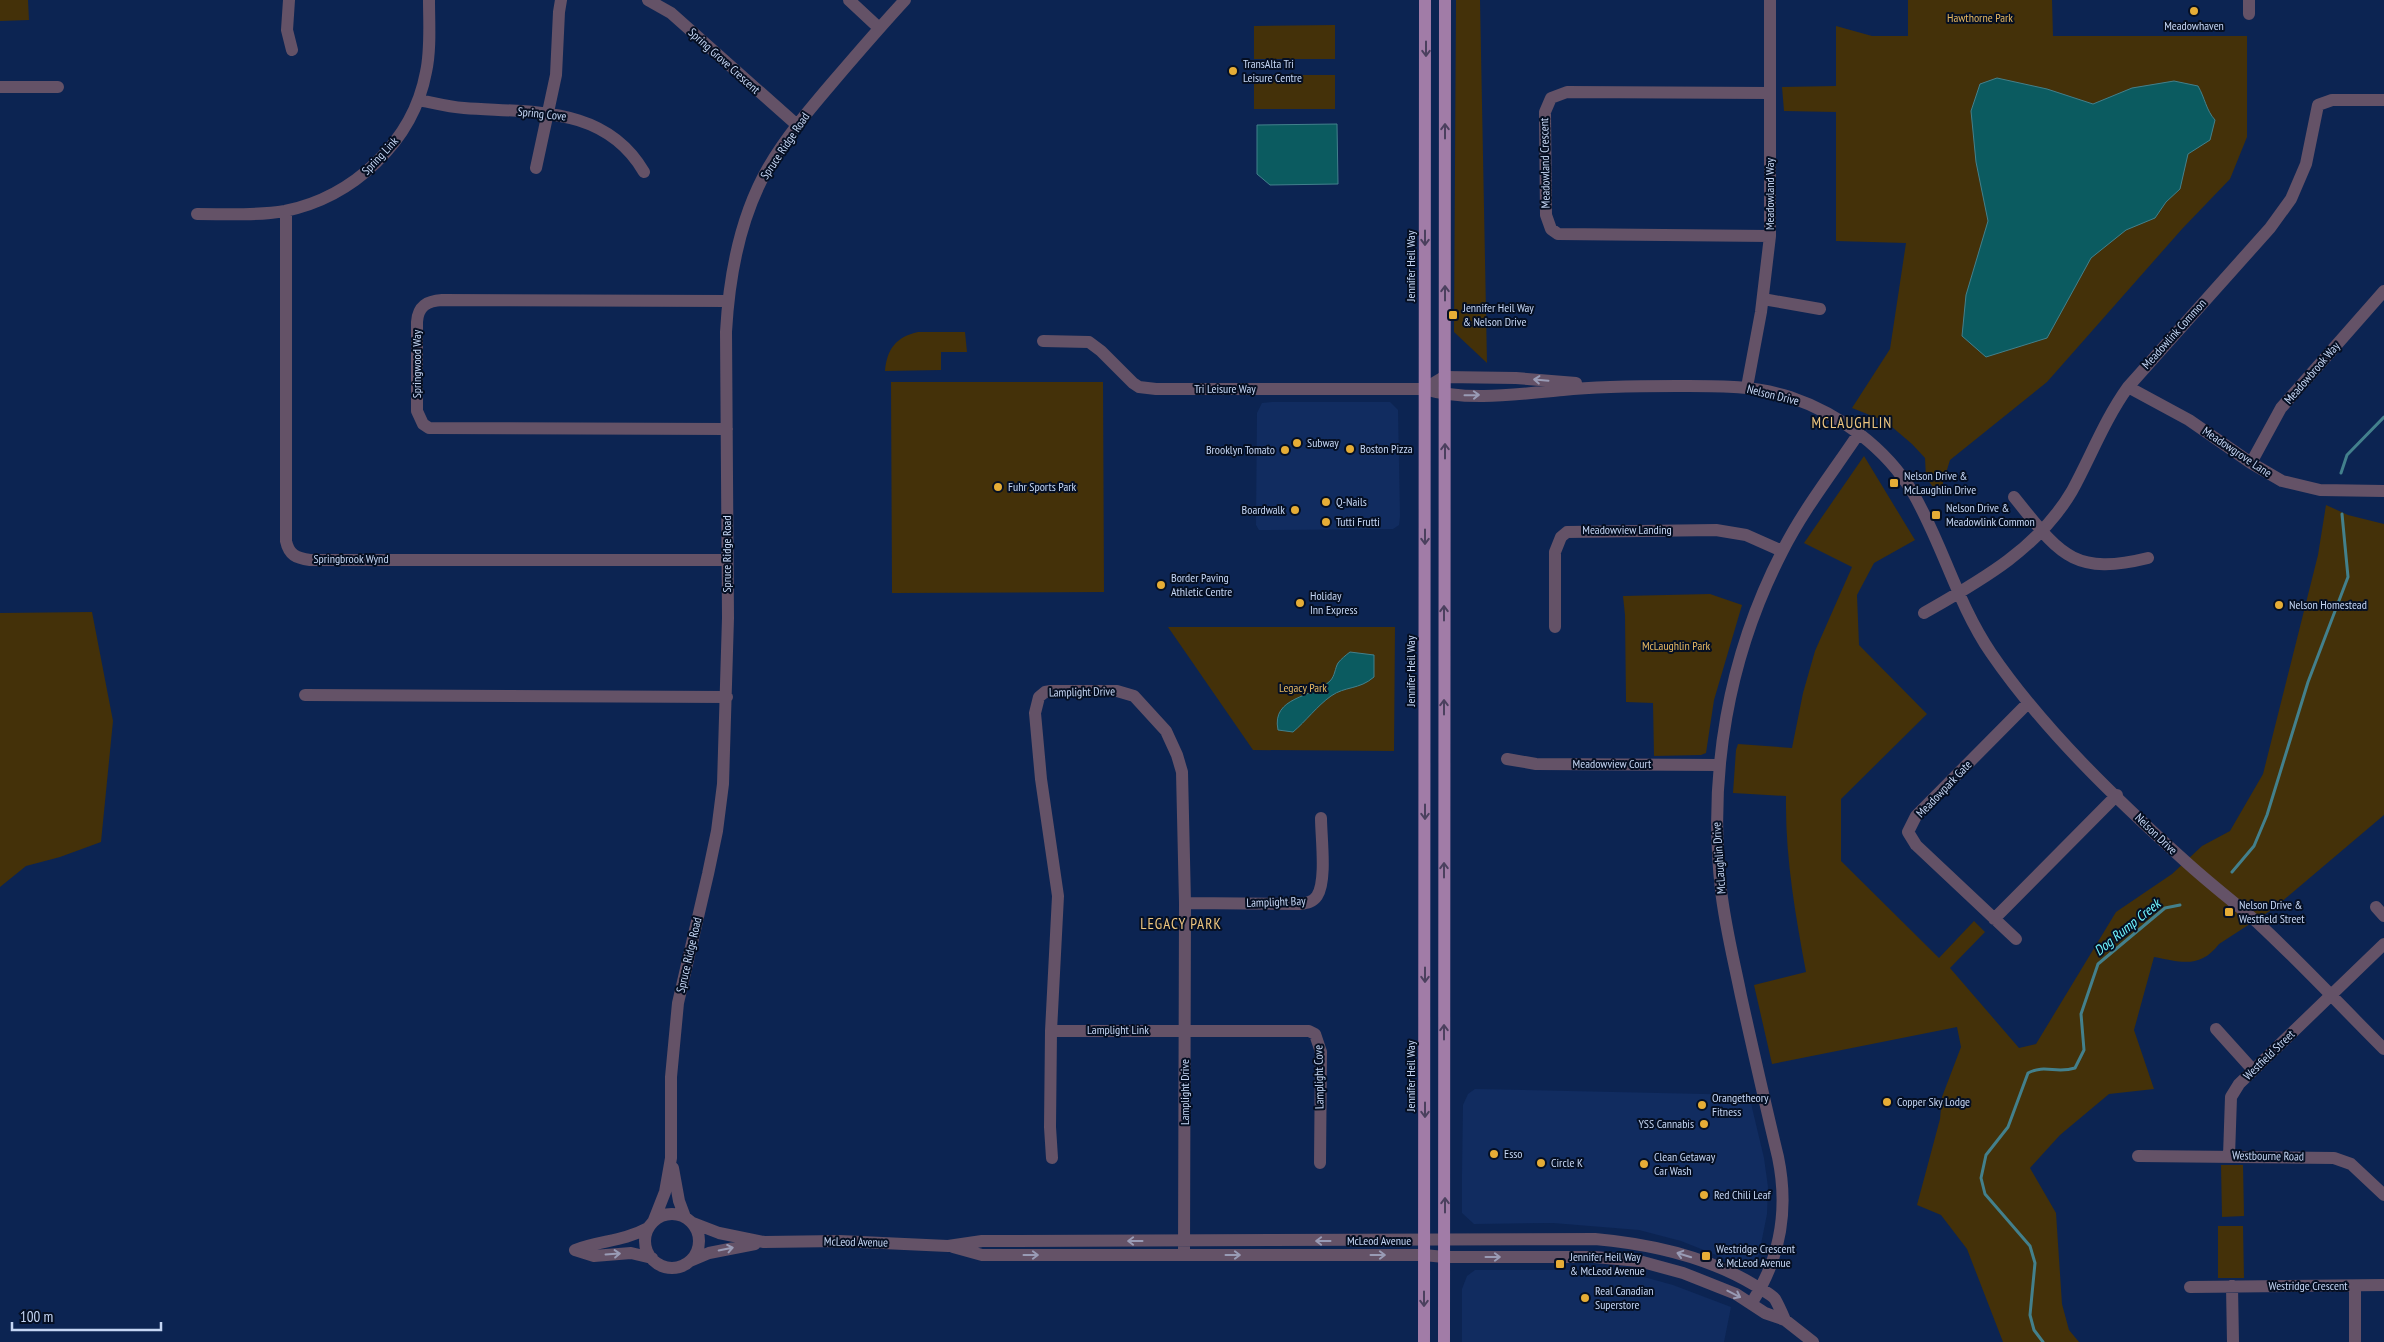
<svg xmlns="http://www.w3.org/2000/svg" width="2384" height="1342" font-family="'PT Sans Narrow',sans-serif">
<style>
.built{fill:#112c60}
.green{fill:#443109}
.water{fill:#0b5b60;stroke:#43808c}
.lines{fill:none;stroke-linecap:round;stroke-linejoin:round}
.stream{stroke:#43808c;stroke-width:3}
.minor{stroke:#645267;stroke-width:12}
.major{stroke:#a17ca7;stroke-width:12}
.oneway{stroke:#4b405e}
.oneway2{stroke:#999bb5}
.poi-dot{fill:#e6ad36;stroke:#050f23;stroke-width:2}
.labels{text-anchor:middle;stroke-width:4;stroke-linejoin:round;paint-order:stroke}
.park-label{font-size:12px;fill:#e5b761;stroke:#050f23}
.poi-label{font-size:12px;fill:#c5d6f4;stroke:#050f23;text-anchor:start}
.street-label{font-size:12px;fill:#c5d6f4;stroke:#050f23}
.water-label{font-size:14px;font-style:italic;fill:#6ff5fe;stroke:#050f23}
.quarter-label{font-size:15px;letter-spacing:1px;fill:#eec67f;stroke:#050f23}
</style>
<rect width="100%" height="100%" fill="#0c2452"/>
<!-- built -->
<path class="built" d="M1272 402H1390L1398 410 1400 516 1399 525 1393 529 1259 530 1256 525 1257 413 1262 403Z
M1475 1089 1749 1095 1764 1158 1768 1187 1767 1214 1759 1254 1755 1264 1744 1266 1681 1241 1639 1230 1553 1223 1474 1224 1462 1213V1174L1463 1105 1468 1094Z
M1475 1270H1594L1633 1274 1673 1285 1731 1307 1724 1342H1462V1289L1467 1276Z"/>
<!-- green -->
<path class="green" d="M0 0H28L29 20 0 21Z
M1456 0H1480L1487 363 1454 332Z
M1908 0H2052L2053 36H2247V137L2230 179 2182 229 2047 382 1950 460 1939 496 1926 477 1925 458 1912 444 1885 421 1852 408 1890 349 1906 243 1836 241V112L1784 111 1782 87 1836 86V26L1872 36H1908Z
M1335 25V59H1254V26Z
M1335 75V109H1254V75Z
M918 332H965L967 352H941V370L885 371C887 349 896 337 918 332Z
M891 382H1103L1104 592 892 593Z
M1864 456 1915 540 1874 563 1857 595 1859 645 1927 714 1841 799V861L1939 958 1974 921 1985 932 1950 968 2019 1048 2036 1044 2116 912 2172 874 2202 846 2230 831 2263 774 2318 555 2326 505 2348 515 2384 524V815L2273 909 2219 944C2200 969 2181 962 2154 957L2134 1030 2154 1089 2109 1094 2060 1135 2030 1168 2056 1213 2062 1304 2069 1330 2079 1342H2003L1967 1249 1941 1215 1917 1205 1940 1119 1942 1097 1961 1047 1957 1027 1772 1064 1754 985 1806 972C1795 913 1785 856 1786 796L1733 793 1736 750 1738 744 1792 748 1803 693 1815 651 1852 567 1804 543Z
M1710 594 1742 605 1714 700 1706 753 1701 755 1654 756 1653 703 1626 702 1625 615 1623 596Z
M92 612 113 721 101 842 60 857 26 866 0 887V613Z
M1168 627H1395L1394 751 1253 750Z
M2221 1165H2243L2244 1216 2222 1217Z
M2218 1226H2243L2244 1278H2218Z"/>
<!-- water -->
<path class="water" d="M1997 78 2047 89 2093 104 2132 88 2174 81 2198 86C2205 98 2206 110 2215 120L2210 140 2188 154 2180 189 2166 202 2155 218 2126 230 2091 258 2047 338 1986 357 1962 336 1966 295 1988 221 1976 162 1971 111 1980 84Z
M1337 124 1338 184 1270 185 1257 174V125Z
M1350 652 1374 655V677C1359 690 1345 686 1331 696 1317 706 1306 721 1293 732L1278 730C1271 696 1313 698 1330 681 1335 676 1335 668 1338 663 1341 659 1346 655 1350 652Z"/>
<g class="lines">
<!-- stream -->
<path class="stream" d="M2341 473 2347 455 2384 417
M2232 872 2254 846 2267 815 2308 682 2348 577 2342 514
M2043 1342 2034 1330 2030 1315 2035 1263 2030 1246 1985 1194 1981 1178 1986 1155 2008 1127 2028 1073C2045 1064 2056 1074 2075 1068L2084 1050 2081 1014 2098 964 2165 908 2180 905"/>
<!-- minor -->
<path class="minor" d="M289 0 287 30 292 50
M648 0 671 13 797 125
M849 0 879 28
M2249 0V14
M0 87H58
M1770 93 1567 92 1551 98 1545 112 1546 215 1551 229 1558 234 1770 236
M419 100C434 103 449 107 464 108 532 113 605 105 644 172
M536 168 556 75 559 12 561 0
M286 211V541C289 555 296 558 310 560H727
M197 214C226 214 256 216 285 211 353 197 413 142 426 72 431 49 429 23 429 0
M1763 299 1820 309
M1043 341 1089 342 1101 351 1133 383 1139 387 1156 389H1424C1468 402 1519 394 1563 390 1601 386 1639 386 1677 386 1716 386 1753 385 1790 397 1840 414 1886 448 1913 493 1943 545 1957 603 1991 653 2043 729 2117 800 2185 861 2209 883 2234 902 2258 923 2301 963 2342 1007 2384 1049
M1747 387 1761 312 1770 236V0
M2128 387 2189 420 2251 463 2282 481 2320 490 2384 491
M1424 389 1444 377 1516 378 1576 383
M727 429 429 428 423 424 417 411V322C418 306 427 301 442 300L728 301
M2251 463 2281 408 2384 291
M2014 497C2058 551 2071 577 2148 558
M1924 613C1980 581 2038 549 2072 491 2091 456 2105 419 2128 387L2270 228 2291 199 2306 164 2318 105 2332 100H2384
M1555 627V552L1561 537 1567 532 1716 530 1746 535 1782 551
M305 695 727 697
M1507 759 1536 764 1718 765
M1185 903 1300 904C1307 903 1313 902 1317 896 1327 881 1321 837 1321 818
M2376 907 2384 916
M1994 919 2117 795
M2016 939 1916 845 1908 832 1916 816 2028 703
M2216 1029 2253 1070
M1051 1031H1309L1315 1034 1321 1052 1320 1163
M2138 1156 2334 1158 2351 1164 2384 1195
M2229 1156 2231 1097 2239 1084 2384 944
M1052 1158 1050 1127 1051 1031 1058 896 1041 779 1035 713 1039 697 1045 692 1051 691H1117L1134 696 1166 731 1177 755 1182 772 1185 903 1184 1255
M673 1168 679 1201 685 1217
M645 1241a27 27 0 1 1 54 0a27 27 0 1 1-54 0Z
M654 1220 665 1192 671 1158V1077L678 1003 708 874 717 831 723 784 728 618 726 332C729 277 740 217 768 168 786 137 809 110 832 83 856 55 880 27 905 0
M693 1223 719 1233 764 1242 839 1241 948 1246 982 1241 1595 1239C1651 1244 1707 1256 1756 1286 1762 1290 1771 1294 1775 1299 1779 1306 1782 1313 1785 1320
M953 1247 982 1255H1424L1444 1257H1595L1639 1261 1683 1273 1736 1294 1765 1313 1785 1320 1813 1342
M575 1250 594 1256 631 1253 652 1258
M575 1250C601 1240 622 1242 648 1228
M690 1261 709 1253 755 1244
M2232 1286 2233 1342
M2190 1287 2384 1285
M1751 1304C1781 1258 1789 1210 1778 1157 1765 1103 1753 1050 1741 996 1734 961 1725 926 1721 890 1708 774 1728 657 1782 552 1803 510 1833 472 1859 433
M2355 1342V1286"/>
<!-- major -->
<path class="major" d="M1424 1342 1425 0
M1444 1342 1445 0"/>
</g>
<!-- one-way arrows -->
<defs><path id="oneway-shaft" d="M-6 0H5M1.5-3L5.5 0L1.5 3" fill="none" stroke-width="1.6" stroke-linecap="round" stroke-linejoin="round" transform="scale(1.25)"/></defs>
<g class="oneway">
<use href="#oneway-shaft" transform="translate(1426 49) rotate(90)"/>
<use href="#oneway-shaft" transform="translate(1445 131) rotate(-90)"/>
<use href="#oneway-shaft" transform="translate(1425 238) rotate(90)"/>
<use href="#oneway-shaft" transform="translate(1445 293) rotate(-90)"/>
<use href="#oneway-shaft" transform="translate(1445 451) rotate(-90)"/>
<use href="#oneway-shaft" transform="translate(1425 537) rotate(90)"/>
<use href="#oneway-shaft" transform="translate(1444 613) rotate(-90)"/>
<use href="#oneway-shaft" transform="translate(1444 707) rotate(-90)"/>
<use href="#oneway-shaft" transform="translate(1425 812) rotate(90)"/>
<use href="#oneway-shaft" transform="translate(1444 870) rotate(-90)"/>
<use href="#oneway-shaft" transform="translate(1425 975) rotate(90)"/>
<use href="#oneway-shaft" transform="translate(1444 1032) rotate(-90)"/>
<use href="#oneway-shaft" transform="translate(1425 1110) rotate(90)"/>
<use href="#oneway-shaft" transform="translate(1445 1205) rotate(-90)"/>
<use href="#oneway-shaft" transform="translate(1424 1299) rotate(90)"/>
</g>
<g class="oneway2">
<use href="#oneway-shaft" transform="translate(1541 380) rotate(-175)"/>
<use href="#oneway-shaft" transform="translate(1472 395) rotate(-1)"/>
<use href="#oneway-shaft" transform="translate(1135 1241) rotate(180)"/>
<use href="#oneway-shaft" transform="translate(1323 1241) rotate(180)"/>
<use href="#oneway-shaft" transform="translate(726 1249) rotate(-11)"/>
<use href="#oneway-shaft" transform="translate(613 1254) rotate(-4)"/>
<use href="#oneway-shaft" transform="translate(1031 1255)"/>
<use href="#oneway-shaft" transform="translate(1233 1255)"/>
<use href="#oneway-shaft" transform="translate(1378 1255)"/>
<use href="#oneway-shaft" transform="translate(1684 1255) rotate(-163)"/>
<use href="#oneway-shaft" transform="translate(1493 1257)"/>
<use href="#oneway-shaft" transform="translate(1734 1294) rotate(27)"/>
</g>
<!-- markers -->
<g class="poi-dot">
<circle cx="2194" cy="11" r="5"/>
<circle cx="1233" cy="71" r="5"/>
<rect x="1448" y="310" width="10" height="10" rx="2.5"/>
<circle cx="1297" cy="443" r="5"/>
<circle cx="1350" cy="449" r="5"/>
<circle cx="1285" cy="450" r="5"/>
<rect x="1889" y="478" width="10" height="10" rx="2.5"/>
<circle cx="998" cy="487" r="5"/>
<circle cx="1326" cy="502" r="5"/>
<circle cx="1295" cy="510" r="5"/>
<rect x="1931" y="510" width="10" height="10" rx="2.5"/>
<circle cx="1326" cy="522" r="5"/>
<circle cx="1161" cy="585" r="5"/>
<circle cx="1300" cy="603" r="5"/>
<circle cx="2279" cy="605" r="5"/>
<rect x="2224" y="907" width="10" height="10" rx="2.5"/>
<circle cx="1887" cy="1102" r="5"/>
<circle cx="1702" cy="1105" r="5"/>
<circle cx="1704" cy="1124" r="5"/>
<circle cx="1494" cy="1154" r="5"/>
<circle cx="1541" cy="1163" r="5"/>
<circle cx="1644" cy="1164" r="5"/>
<circle cx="1704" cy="1195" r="5"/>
<rect x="1701" y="1251" width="10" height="10" rx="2.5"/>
<rect x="1555" y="1259" width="10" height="10" rx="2.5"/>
<circle cx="1585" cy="1298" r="5"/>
</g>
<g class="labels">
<!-- park labels -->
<g class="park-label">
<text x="1980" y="22">Hawthorne Park</text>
<text x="1676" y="650">McLaughlin Park</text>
<text x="1303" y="692">Legacy Park</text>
</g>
<!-- poi labels -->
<g class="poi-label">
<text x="2194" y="30" text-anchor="middle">Meadowhaven</text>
<text x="1243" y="68">TransAlta Tri<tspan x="1243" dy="14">Leisure Centre</tspan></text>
<text x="1463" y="312">Jennifer Heil Way<tspan x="1463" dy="14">&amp; Nelson Drive</tspan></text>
<text x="1307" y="447">Subway</text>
<text x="1360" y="453">Boston Pizza</text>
<text x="1275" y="454" text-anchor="end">Brooklyn Tomato</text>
<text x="1904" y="480">Nelson Drive &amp;<tspan x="1904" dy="14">McLaughlin Drive</tspan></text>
<text x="1008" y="491">Fuhr Sports Park</text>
<text x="1336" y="506">Q-Nails</text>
<text x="1946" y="512">Nelson Drive &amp;<tspan x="1946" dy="14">Meadowlink Common</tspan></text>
<text x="1285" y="514" text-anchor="end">Boardwalk</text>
<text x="1336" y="526">Tutti Frutti</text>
<text x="1171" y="582">Border Paving<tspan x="1171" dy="14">Athletic Centre</tspan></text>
<text x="1310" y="600">Holiday<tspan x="1310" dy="14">Inn Express</tspan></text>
<text x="2289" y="609">Nelson Homestead</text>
<text x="2239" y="909">Nelson Drive &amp;<tspan x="2239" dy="14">Westfield Street</tspan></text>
<text x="1712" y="1102">Orangetheory<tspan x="1712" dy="14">Fitness</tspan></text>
<text x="1897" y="1106">Copper Sky Lodge</text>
<text x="1694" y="1128" text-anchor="end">YSS Cannabis</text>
<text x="1504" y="1158">Esso</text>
<text x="1654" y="1161">Clean Getaway<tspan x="1654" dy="14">Car Wash</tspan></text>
<text x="1551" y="1167">Circle K</text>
<text x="1714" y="1199">Red Chili Leaf</text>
<text x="1716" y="1253">Westridge Crescent<tspan x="1716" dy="14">&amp; McLeod Avenue</tspan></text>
<text x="1570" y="1261">Jennifer Heil Way<tspan x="1570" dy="14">&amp; McLeod Avenue</tspan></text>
<text x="1595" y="1295">Real Canadian<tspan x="1595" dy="14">Superstore</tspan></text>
</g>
<!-- street labels -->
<g class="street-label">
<text transform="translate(724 61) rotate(42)" y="4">Spring Grove Crescent</text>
<text transform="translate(542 114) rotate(6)" y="4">Spring Cove</text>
<text transform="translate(785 146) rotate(-56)" y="4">Spruce Ridge Road</text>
<text transform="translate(380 156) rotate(-47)" y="4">Spring Link</text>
<text transform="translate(1545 163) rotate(-91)" y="4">Meadowland Crescent</text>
<text transform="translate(1770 194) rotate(-90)" y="4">Meadowland Way</text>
<text transform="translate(1411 266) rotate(-90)" y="4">Jennifer Heil Way</text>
<text transform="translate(2174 334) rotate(-48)" y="4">Meadowlink Common</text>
<text transform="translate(417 364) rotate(-90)" y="4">Springwood Way</text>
<text transform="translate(2312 373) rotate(-49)" y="4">Meadowbrook Way</text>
<text x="1225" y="393">Tri Leisure Way</text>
<text transform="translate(1773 395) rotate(14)" y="4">Nelson Drive</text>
<text transform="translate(2237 452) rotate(34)" y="4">Meadowgrove Lane</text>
<text x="1627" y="534">Meadowview Landing</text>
<text transform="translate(727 554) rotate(-90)" y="4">Spruce Ridge Road</text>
<text x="351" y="563">Springbrook Wynd</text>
<text transform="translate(1411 671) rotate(-90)" y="4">Jennifer Heil Way</text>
<text transform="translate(1082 692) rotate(-1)" y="4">Lamplight Drive</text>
<text x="1612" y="768">Meadowview Court</text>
<text transform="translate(1944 789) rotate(-46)" y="4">Meadowpark Gate</text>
<text transform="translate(2156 834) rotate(44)" y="4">Nelson Drive</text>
<text transform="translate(1719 858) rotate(-94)" y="4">McLaughlin Drive</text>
<text transform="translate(1276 902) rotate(-2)" y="4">Lamplight Bay</text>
<text transform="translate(689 955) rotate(-77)" y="4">Spruce Ridge Road</text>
<text x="1118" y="1034">Lamplight Link</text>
<text transform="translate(2269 1055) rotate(-44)" y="4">Westfield Street</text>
<text transform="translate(1411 1076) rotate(-90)" y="4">Jennifer Heil Way</text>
<text transform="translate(1319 1077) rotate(-91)" y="4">Lamplight Cove</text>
<text transform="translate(1185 1092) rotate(-90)" y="4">Lamplight Drive</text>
<text transform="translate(2268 1156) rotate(1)" y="4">Westbourne Road</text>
<text x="1379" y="1245">McLeod Avenue</text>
<text transform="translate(856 1242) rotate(1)" y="4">McLeod Avenue</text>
<text x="2308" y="1290">Westridge Crescent</text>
</g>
<!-- water labels -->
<g class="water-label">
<text transform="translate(2127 927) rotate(-39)" y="5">Dog Rump Creek</text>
</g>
<!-- quarter labels -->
<g class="quarter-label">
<text x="1852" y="428">MCLAUGHLIN</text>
<text x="1181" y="929">LEGACY PARK</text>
</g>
</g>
<!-- scale -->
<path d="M12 1322v8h149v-8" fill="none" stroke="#c5d6f4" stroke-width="2.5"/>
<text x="20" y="1322" font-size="15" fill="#c5d6f4" stroke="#050f23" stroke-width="4" paint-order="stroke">100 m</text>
</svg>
